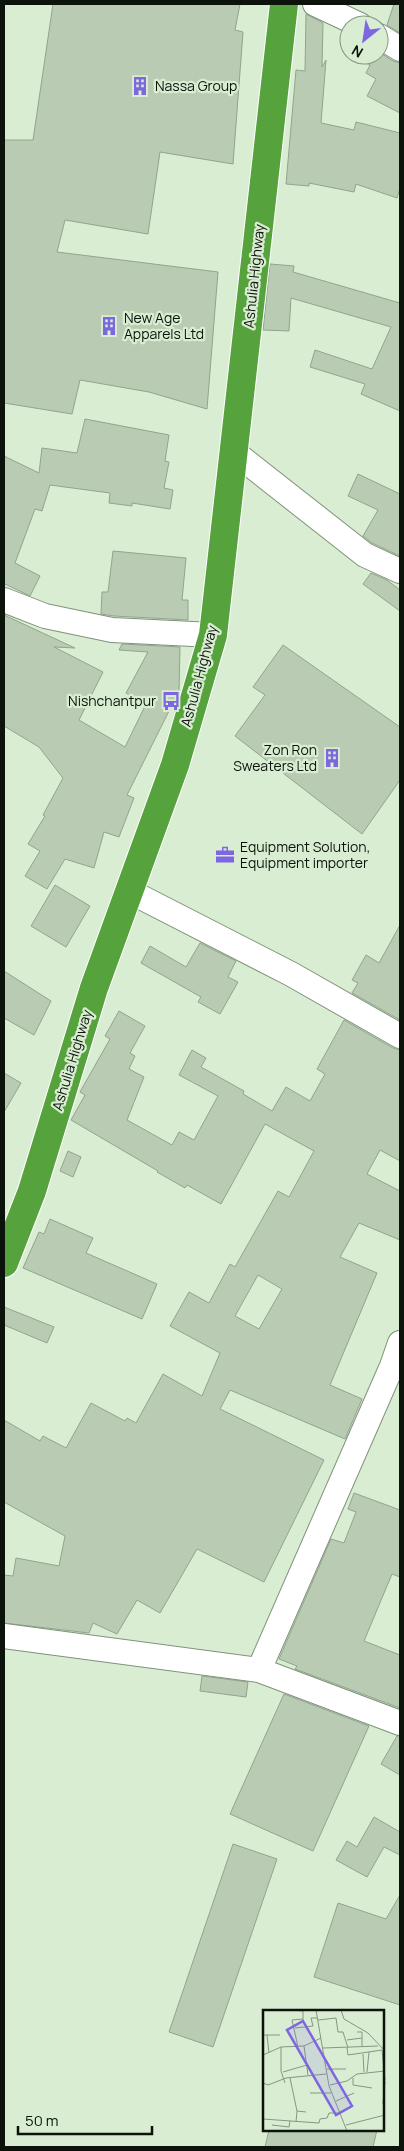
<svg xmlns="http://www.w3.org/2000/svg" width="404" height="2151" font-family="Manrope,sans-serif">
<style>
.building{fill:#b9ccb3;stroke:#91a48c;fill-rule:evenodd}
.lines{fill:none;stroke-linecap:round;stroke-linejoin:round}
.minor-casing{stroke:#80927b;stroke-width:26}
.highway-casing{stroke:#fff;stroke-width:30}
.minor{stroke:#fff;stroke-width:24}
.highway{stroke:#56a23c;stroke-width:28}
.labels{text-anchor:middle;stroke-width:4.5;stroke-linejoin:round;paint-order:stroke}
.poi-label{font-size:14px;fill:#0c130a;stroke:#d9edd3;text-anchor:start}
.street-label{font-size:14px;fill:#0c130a;stroke:#d9edd3}
.inset-road{fill:none;stroke:#879683;stroke-width:1}
.view{fill:#7e66e1;fill-opacity:0.15;stroke:#7e66e1;stroke-width:2.5}
.inset-edge{fill:none;stroke:#0c130a;stroke-width:2.5}
</style>
<rect width="100%" height="100%" fill="#d9edd3"/>
<!-- building -->
<path class="building" d="M53 4H240L235 30 243 32 233 164 160 152 148 234 65 220 57 252 218 272 207 409 149 392 80 380 72 414 4 403V140H33Z
M394 4H400V33L387 25Z
M306 14 323 23 322 67 326 60 321 123 354 130 356 122 400 133V188L397 198 356 184 354 192 309 183V186L286 184 296 70 305 71Z
M379 52 393 61 400 63V113L367 96 376 79 366 73 370 65 352 55H379Z
M270 264 294 266 293 272 400 303V411L361 394 365 384 310 367 315 350 372 369 391 327 291 298 289 331 263 330Z
M85 419 169 435 165 461 169 462 164 488 173 490 170 509 132 503V506L109 503 110 493 50 485 42 511 35 509 15 563 40 576 30 596 5 584 4 585V456L39 473 42 448 77 453Z
M358 474 400 494V556L372 543 363 536 378 510 348 496Z
M113 551 186 558 182 600H188V620L114 616 101 614 102 592H108Z
M371 573 387 580 400 590V611L363 584Z
M4 615 75 648 54 647 103 672 79 720 125 747 146 704 126 693 148 652 119 650 122 644 180 647 179 691 127 795 134 798 119 837 104 832 94 868 65 859 47 889 25 876 40 851 28 844 45 816 43 815 63 778 39 747 4 726Z
M283 645 400 727V780L362 834 235 736 265 695 253 687Z
M55 885 90 906 66 947 31 926Z
M400 925V1020L352 993 358 983 352 980 366 955 379 963Z
M200 943 236 961 228 977 238 982 220 1014 198 1002 201 997 141 963 150 946 186 967Z
M4 971 51 1001 34 1035 4 1018Z
M119 1011 145 1026 130 1053 135 1056 129 1069 144 1077 127 1120 172 1145 179 1132 194 1140 218 1096 179 1075 192 1050 206 1058 201 1067 244 1091 243 1094 272 1111 286 1087 310 1101 325 1074 317 1069 344 1020 393 1048 400 1050V1161L380 1150 367 1174 400 1191V1240L359 1223 340 1257 377 1273 330 1385 362 1399 345 1439 230 1390 220 1409 324 1460 264 1582 197 1549 160 1613 137 1600 117 1634 93 1623 89 1633 4 1623V1575L13 1576 16 1558 59 1566 65 1536 4 1502V1420L40 1441 43 1436 66 1448 91 1403 125 1421 127 1418 136 1423 163 1374 202 1396 220 1353 170 1326 189 1292 209 1303 230 1264 235 1267 278 1191 289 1197 314 1151 265 1124 221 1204 187 1185 185 1188 157 1172 158 1171 71 1120 85 1095 80 1092 110 1039 105 1036ZM258 1275 282 1289 259 1329 235 1316Z
M4 1073 21 1083 4 1112Z
M68 1151 81 1157 73 1177 60 1171Z
M50 1219 93 1238 86 1253 157 1284 142 1319 23 1268 39 1232 44 1234Z
M4 1307 54 1327 47 1343 4 1325Z
M354 1493 400 1510V1577L392 1574 364 1641 400 1655V1708L295 1669 297 1666 279 1659 331 1539 344 1543 356 1512 348 1509Z
M202 1676 248 1682 246 1697 200 1691Z
M284 1694 369 1726 313 1851 230 1814Z
M397 1736H400V1775L381 1764Z
M374 1817 400 1832V1855L384 1847 367 1877 336 1860 347 1841 357 1847Z
M233 1844 277 1859 213 2047 169 2032Z
M400 1895V2005L314 1977 338 1903 386 1919Z
M269 2130H377L373 2147H265Z"/>
<g class="lines">
<!-- minor casing -->
<g class="minor-casing">
<path id="minor" d="M315 4 360 25
M379 36 400 49
M234 452 365 555 400 571
M4 600 45 616 112 630 213 635
M129 891 291 974 400 1036
M4 1636 259 1670 400 1723
M259 1670 392 1366 400 1343"/>
</g>
<!-- highway casing -->
<g class="highway-casing">
<path id="highway" d="M4 1263 32 1191 94 988 175 765 213 635 284 4"/>
</g>
<!-- minor -->
<use href="#minor" class="minor"/>
<!-- highway -->
<use href="#highway" class="highway"/>
</g>
<!-- icons -->
<defs>
<g id="building-bare" transform="scale(1.5)"><path d="M-4-6H4V6H1V3H-1V6H-4ZM-2.5-4.3h1.7v1.8h-1.7ZM.8-4.3h1.7v1.8H.8ZM-2.5-1h1.7V.8h-1.7ZM.8-1h1.7V.8H.8Z" fill="#7e66e1" stroke="#d9edd3" stroke-width="2.5" paint-order="stroke"/></g>
<g id="bus-bare" transform="scale(1.5)"><path d="M-5-6H5V4H4V6H2V4H-2V6H-4V4H-5ZM-3.5-4V0h7V-4ZM-3.5 1.2v1.5H-2V1.2ZM2 1.2v1.5H3.5V1.2Z" fill="#7e66e1" stroke="#d9edd3" stroke-width="2.5" paint-order="stroke"/></g>
<g id="office-bare" transform="scale(1.5)"><path d="M-6-3h4V-5.5h4V-3h4V5H-6ZM-1-4.5V-3h2v-1.5ZM-6 0V1H6V0Z" fill="#7e66e1" stroke="#d9edd3" stroke-width="2.5" paint-order="stroke"/></g>
</defs>
<g fill-rule="evenodd">
<use href="#building-bare" x="140" y="86"/>
<use href="#building-bare" x="109" y="326"/>
<use href="#bus-bare" x="171" y="701"/>
<use href="#building-bare" x="332" y="758"/>
<use href="#office-bare" x="225" y="855"/>
</g>
<g class="labels">
<!-- poi labels -->
<g class="poi-label">
<text x="155" y="91">Nassa Group</text>
<text x="124" y="323">New Age<tspan x="124" dy="16">Apparels Ltd</tspan></text>
<text x="156" y="706" text-anchor="end">Nishchantpur</text>
<text x="317" y="755" text-anchor="end">Zon Ron<tspan x="317" dy="16">Sweaters Ltd</tspan></text>
<text x="240" y="852">Equipment Solution,<tspan x="240" dy="16">Equipment importer</tspan></text>
</g>
<!-- street labels -->
<g class="street-label">
<text transform="translate(254 276) rotate(-84)" y="5">Ashulia Highway</text>
<text transform="translate(199 676) rotate(-75)" y="5">Ashulia Highway</text>
<text transform="translate(72 1060) rotate(-73)" y="5">Ashulia Highway</text>
</g>
</g>
<!-- overview -->
<g transform="translate(263 2010)">
<rect width="121" height="121" fill="#d9edd3"/>
<path class="inset-road" d="M30 0 40 1V9L29 10 35 37M53 0 66 76 84 121M78 0 81 9 105 23 122 41M55 10 73 8 75 22H80L85 38M32 18 50 16 48 8H54M94 22H99V36M0 25H17M4 25 6 43M84 30 99 28M41 36 45 65M18 37V61L22 73M60 38 115 36M84 38 85 45 119 40M119 40 122 70M100 44 101 62M0 45 18 37 41 36 58 28M64 59H83M20 62 44 55M104 62 106 42M27 68 34 101M90 68V75L109 78M0 73 5 75 23 68 63 64M67 75 84 71 94 64 122 61M47 83H68M73 91 91 83M120 94 122 71M0 109 56 113 57 109 64 108 66 103H78M33 112 34 101 43 102M9 115 26 117 27 111M83 115 122 105"/>
<path class="view" d="M40 11 89 96 73 105 24 20Z"/>
<rect width="121" height="121" class="inset-edge"/>
</g>
<!-- border -->
<rect width="404" height="2151" fill="none" stroke="#0c130a" stroke-width="10"/>
<!-- north arrow -->
<g transform="translate(364 40) rotate(210)"><circle r="24" fill="#d9edd3" stroke="#879683"/>
<path d="M0-4L9 19L0 12L-9 19Z" fill="#7e66e1"/>
<text y="-8" font-size="14" font-weight="bold" text-anchor="middle" fill="#0c130a">N</text>
</g>
<!-- scale -->
<path d="M18 2126v8h134v-8" fill="none" stroke="#0c130a" stroke-width="2.5"/>
<text x="25" y="2126" font-size="15" fill="#0c130a" stroke="#d9edd3" stroke-width="4" paint-order="stroke">50 m</text>
</svg>
